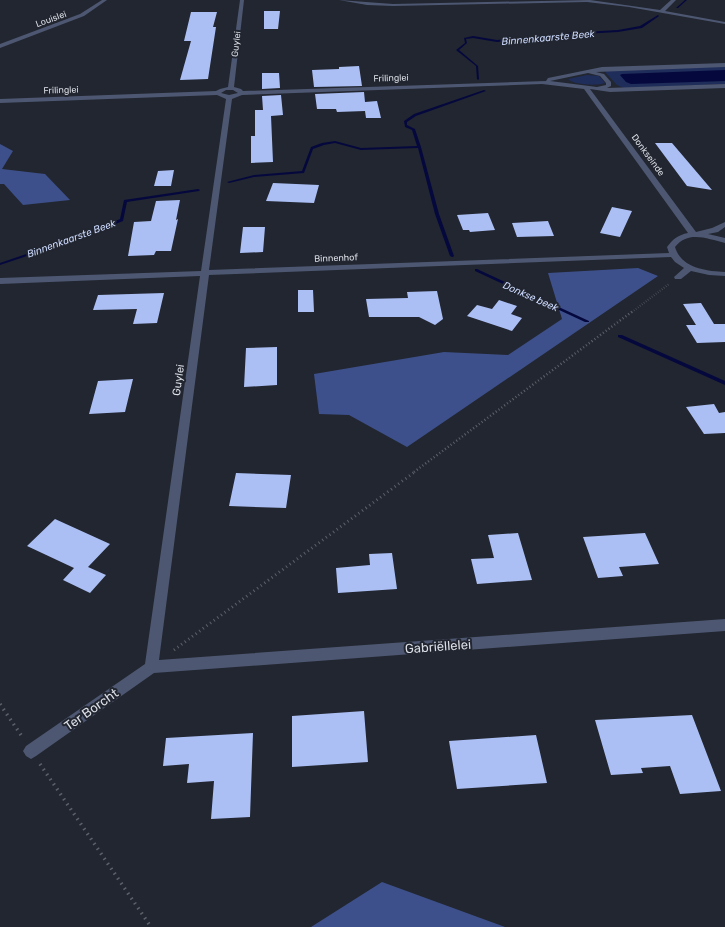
<svg xmlns="http://www.w3.org/2000/svg" width="725" height="927" font-family="Rubik,sans-serif">
<style>
.green{fill:#1f2d5a}
.forest{fill:#3d508b}
.water{fill:#05083d}
.lines{fill:none;stroke-linecap:round;stroke-linejoin:round}
.stream{fill:#05083d;fill-rule:evenodd}
.building{fill:#abbff5}
.path-far3{stroke:#5d616a;stroke-width:2;stroke-dasharray:0.5 2;stroke-linecap:butt}
.path-far2{stroke:#5d616a;stroke-width:2.5;stroke-dasharray:1 2.5;stroke-linecap:butt}
.path-far1{stroke:#5d616a;stroke-width:3;stroke-dasharray:1 3.5;stroke-linecap:butt}
.path{stroke:#5d616a;stroke-width:3.5;stroke-dasharray:1.5 4.5;stroke-linecap:butt}
.minor{fill:#4d5771;fill-rule:evenodd}
.labels{text-anchor:middle;stroke-width:4;stroke-linejoin:round;paint-order:stroke}
.far-street-label{font-size:9px;fill:#dbdee5;stroke:#222630}
.far-water-label{font-size:10px;font-style:italic;fill:#cddbff;stroke:#222630}
.street-label{font-size:11px;fill:#dbdee5;stroke:#222630}
.near-street-label{font-size:13px;fill:#dbdee5;stroke:#222630}
</style>
<rect width="100%" height="100%" fill="#222630"/>
<!-- green -->
<path class="green" d="M725 66V84L624 88 617 85 606 73V71Z
M587 75 599 76 605 83C598 86 573 85 568 79Z"/>
<!-- forest -->
<path class="forest" d="M0 144 13 151 2 169 45 174 70 200 23 205 4 184H0Z
M638 268 658 276 407 447 349 415 319 414 314 374 444 352 508 355 562 319 548 273Z
M382 882 505 927H311Z"/>
<!-- water -->
<path class="water" d="M725 70V81L631 84 626 82 620 75 622 74Z"/>
<g class="lines">
<!-- stream -->
<path class="stream" d="M685 0H687L678 8H676Z
M658 15 659 16 642 28 618 32 566 35 497 42 473 38 466 39 467 43 459 50 478 66 479 79 478 80 477 79 476 66 456 50 465 43 464 38 473 36 497 40 566 33 618 30 640 26Z
M484 90 486 91 416 116 407 122V125L415 129 421 147 439 214 454 256 453 257H452L450 256 435 214 418 148 361 150 335 143 324 145 313 149 304 173 254 177 229 183 227 182 254 175 302 171 311 147 322 143 335 141 361 148 417 146 412 130 405 127 404 121 414 114Z
M198 189 200 190 199 191 127 202 123 221 81 238 0 265V263L79 236 120 219 124 200Z
M475 269H477L589 321V322H585L475 271Z
M618 335H622L725 381V385L618 337Z"/>
</g>
<!-- building -->
<path class="building" d="M264 11H280L278 29H264Z
M191 12H217L213 27H216L208 79 180 80 191 41H184Z
M359 66 362 86 314 87 312 70 339 69V67Z
M262 73H279L280 88 262 89Z
M364 92 365 102 377 101 381 118H366L365 111 337 112 336 109H317L315 94Z
M281 95 283 115 271 116 273 162 251 163V136H255V110H263L262 96Z
M655 143H672L712 190 687 186Z
M174 170 171 186H154L158 171Z
M273 183 319 185 314 203 266 201Z
M180 200 176 220 178 219 171 251H156L154 255 128 256 134 222 151 221 156 201Z
M612 207 632 211 620 237 600 233Z
M488 213 495 230 470 232 469 230H463L457 215Z
M548 221 554 236 517 237 512 223Z
M243 227H265L263 252 240 253Z
M298 290H313L314 312H298Z
M437 291 443 319 435 325 419 317H369L366 299 408 298 407 292Z
M164 293 157 323 133 324 137 309 93 310 98 295Z
M499 300 517 306 511 314 522 318 512 331 467 316 477 305 492 309Z
M701 303 714 324H725V342L697 343 686 325H696L683 304Z
M277 347V385L244 387 246 348Z
M133 379 125 412 89 414 98 381Z
M714 404 719 413 725 412V433L704 434 686 407Z
M236 473 291 475 286 508 229 506Z
M55 519 110 544 88 567 106 575 90 593 63 580 74 568 27 546Z
M518 533 532 580 477 584 471 559 494 558 488 535Z
M645 533 659 564 619 567 623 576 598 578 583 537Z
M392 553 397 589 338 593 336 568 370 565 369 554Z
M364 711 368 762 292 767V716Z
M692 715 721 791 680 794 670 766 641 768 643 773 611 775 595 720Z
M253 733 250 817 211 819 214 781 187 783 189 764 163 766 166 738Z
M536 735 547 783 457 789 449 741Z"/>
<g class="lines">
<!-- path-far3 -->
<path class="path-far3" d="M632 312 669 284"/>
<!-- path-far2 -->
<path class="path-far2" d="M414 472 633 311"/>
<!-- path-far1 -->
<path class="path-far1" d="M174 650 416 471"/>
<!-- path -->
<path class="path" d="M0 704 23 738
M40 764 151 927"/>
<!-- minor -->
<path class="minor" d="M102 0H107L84 16 0 48V44L80 14Z
M240 0H244L234 87 241 89 243 91 546 81 548 78 602 67 725 63V67L596 72 604 74 611 82V86L607 88 725 84V88L610 92 590 89 696 232 712 228 725 222V227L718 232 708 234 725 238V243C708 239 688 230 675 247 681 268 706 271 725 272V276L709 275 691 271 681 279H675L674 277 684 268 675 262 671 257 209 275 159 660 725 619V631L154 673 36 756 31 759 26 756 23 751 26 746 145 664 200 276 0 284V278L201 271 226 99 217 95 0 103V99L216 91 220 89 228 87ZM588 73 600 76 606 83V85L597 87 550 81ZM542 84 584 89 688 233C678 235 673 239 667 247L669 253 209 270 232 99 242 95ZM233 90 238 93 229 95 221 93 226 90Z
M339 0 393 4 590 0 660 10 671 0H676L665 11 725 22V24L629 7 587 2 393 6 367 5Z"/>
</g>
<g class="labels">
<!-- far-street labels -->
<g class="far-street-label">
<text transform="translate(51 19) rotate(-20)" y="3">Louislei</text>
<text transform="translate(236 44) rotate(-83)" y="3">Guylei</text>
<text transform="translate(391 78) rotate(-2)" y="3">Frilinglei</text>
<text transform="translate(61 90) rotate(-2)" y="3">Frilinglei</text>
<text transform="translate(648 155) rotate(54)" y="3">Donkseinde</text>
<text transform="translate(336 258) rotate(-2)" y="3">Binnenhof</text>
</g>
<!-- far-water labels -->
<g class="far-water-label">
<text transform="translate(548 37) rotate(-5)" y="4">Binnenkaarste Beek</text>
<text transform="translate(71 238) rotate(-20)" y="4">Binnenkaarste Beek</text>
<text transform="translate(531 296) rotate(24)" y="4">Donkse beek</text>
</g>
<!-- street labels -->
<g class="street-label">
<text transform="translate(178 380) rotate(-82)" y="4">Guylei</text>
</g>
<!-- near-street labels -->
<g class="near-street-label">
<text transform="translate(438 646) rotate(-4)" y="5">Gabriëllelei</text>
<text transform="translate(91 709) rotate(-35)" y="5">Ter Borcht</text>
</g>
</g>
</svg>
